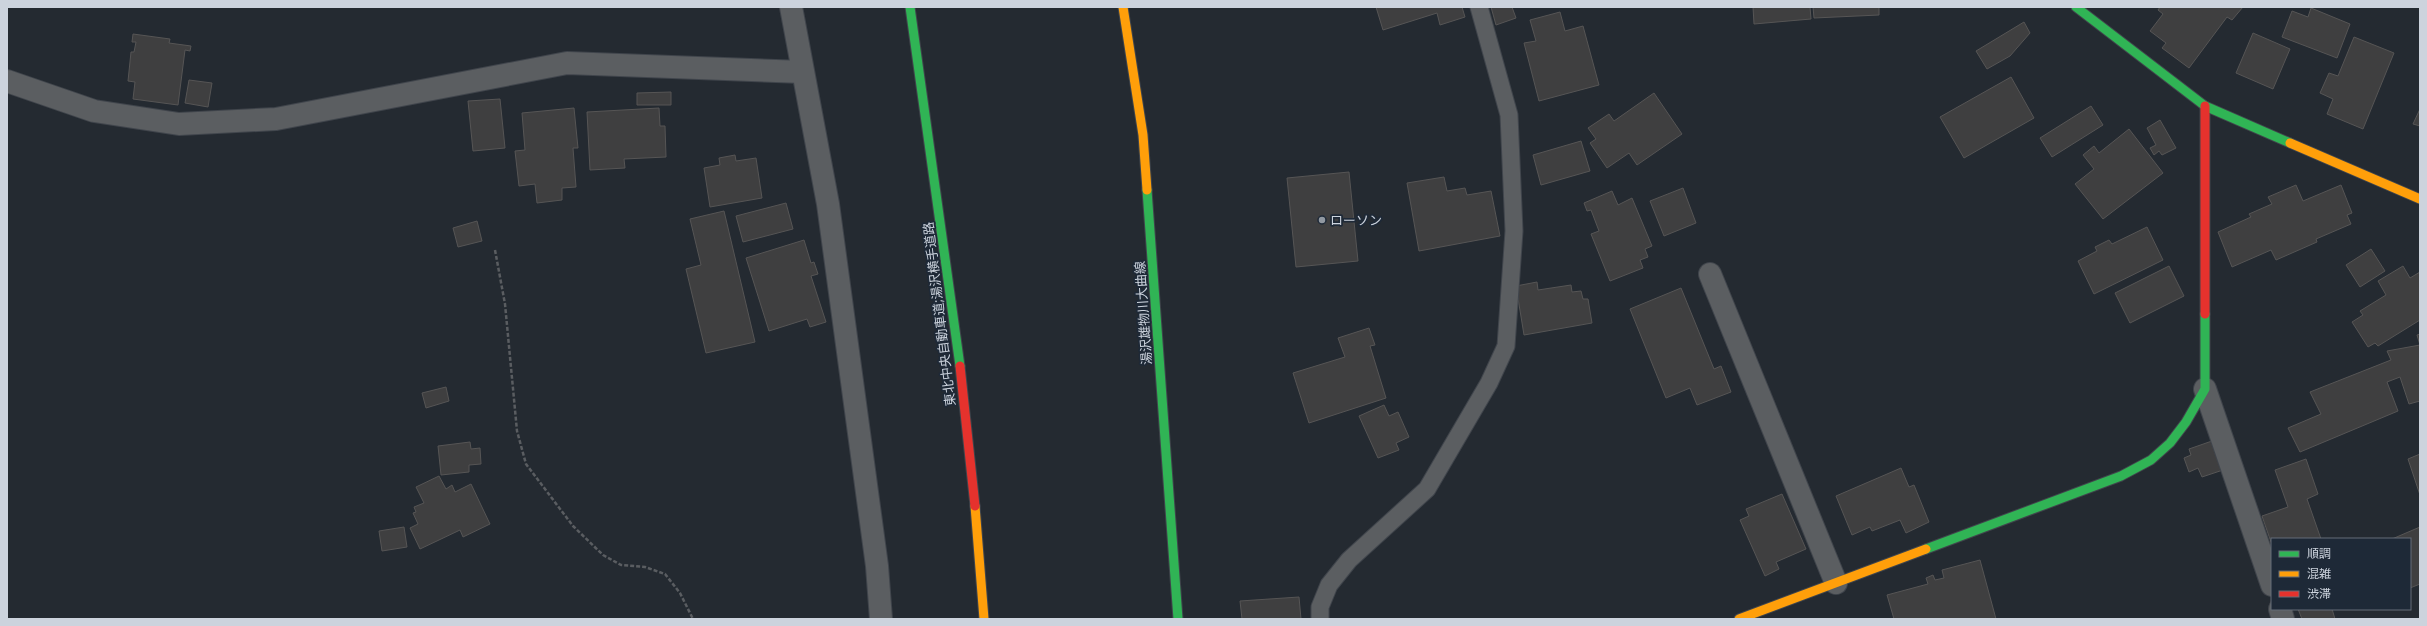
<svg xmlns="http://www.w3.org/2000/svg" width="2427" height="626" font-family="Poppins,'Noto Sans JP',sans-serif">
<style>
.building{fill:#3f3f40;stroke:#565555}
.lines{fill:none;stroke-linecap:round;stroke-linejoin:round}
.lane-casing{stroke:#40454c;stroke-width:19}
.street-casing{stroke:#40454c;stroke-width:24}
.fast-casing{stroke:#40454c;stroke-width:11}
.slow-casing{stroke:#40454c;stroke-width:11}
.jam-casing{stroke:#40454c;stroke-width:11}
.path{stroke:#5a5d61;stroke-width:2.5;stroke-dasharray:4 2;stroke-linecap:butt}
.lane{stroke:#5b5e61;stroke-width:17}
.street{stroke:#5b5e61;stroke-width:22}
.fast{stroke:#30b455;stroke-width:9}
.slow{stroke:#ff9f0a;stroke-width:9}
.jam{stroke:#e5322d;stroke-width:9}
.poi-dot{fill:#9198a1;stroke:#1e2937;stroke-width:1.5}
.labels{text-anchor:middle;stroke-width:3.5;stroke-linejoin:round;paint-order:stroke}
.poi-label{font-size:13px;fill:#ccd3dd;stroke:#1e2937;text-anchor:start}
.street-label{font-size:13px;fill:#ccd3dd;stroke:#1e2937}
</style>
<rect width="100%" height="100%" fill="#242a31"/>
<!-- building -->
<path class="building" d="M1376 7H1462L1465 17 1440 25 1437 13 1383 30Z
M1491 7H1512L1516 18 1496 25Z
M1753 7H1810L1811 19 1754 24Z
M1813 7H1879V15L1814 18Z
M2160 7H2243L2232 20 2227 17 2189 68 2162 48 2166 43 2150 31 2163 14 2158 10Z
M2311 8 2350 24 2337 58 2282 37 2292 11 2308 17Z
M1560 12 1565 31 1583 26 1599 85 1539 101 1524 43 1536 41 1530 20Z
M2024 22 2030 33 2010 56 1987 69 1976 51Z
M2253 33 2290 49 2273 89 2236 73Z
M133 34 170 39 169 43 191 46 190 51 185 50 178 105 133 99 135 82 128 81 131 52H134L136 42H132Z
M2354 37 2394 53 2363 129 2327 114 2333 99 2320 93 2329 73 2338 76Z
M2011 77 2034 118 1964 158 1940 117Z
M189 80 212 83 208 107 185 103Z
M671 92V105H637V93Z
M1654 93 1682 134 1637 165 1629 153 1607 168 1590 143 1596 139 1588 128 1609 114 1614 121Z
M500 99 505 148 473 151 468 101Z
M2091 106 2103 125 2052 157 2040 138Z
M574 108 578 148H573L576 187 562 188V200L537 203 535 184 519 186 515 151 525 150 522 113Z
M659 108 660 126H665L666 157 624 159 625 168 590 170 587 112Z
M2420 109V126L2413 124Z
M2160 120 2176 148 2162 155 2159 151 2154 155 2150 148 2156 145 2147 128Z
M2129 129 2163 173 2103 219 2075 184 2094 169 2083 155 2094 146 2099 153Z
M1581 141 1590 171 1541 185 1533 155Z
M735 155 736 161 756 158 762 198 710 207 704 168 720 165 719 158Z
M1349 172 1358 261 1296 267 1287 178Z
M1444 177 1447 191 1465 188 1467 195 1491 191 1500 236 1419 251 1407 183Z
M2296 185 2303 201 2341 185 2352 213 2347 215 2351 224 2316 239 2317 242 2276 260 2271 250 2232 267 2218 232 2251 217 2249 214 2272 204 2268 197Z
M1683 188 1696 223 1664 236 1650 201Z
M1612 191 1618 205 1632 198 1652 246 1645 249 1648 257 1640 260 1643 268 1610 281 1591 234 1599 231 1591 210 1587 211 1584 203Z
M786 203 793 229 743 242 736 216Z
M724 211 755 342 706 353 686 269 701 265 690 219Z
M477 221 482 241 458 247 453 228Z
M2147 227 2163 260 2094 294 2078 261 2097 251 2095 247 2109 240 2112 244Z
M804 240 811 263 814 262 818 274 811 276 826 322 810 327 807 319 769 331 746 258Z
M2371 249 2385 271 2360 287 2346 265Z
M2169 266 2184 296 2130 323 2115 293Z
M2403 266 2410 278 2420 272V320L2378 346 2375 343 2368 347 2352 322 2363 315 2360 311 2386 295 2378 281Z
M1537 282 1538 290 1571 285 1572 292 1581 291 1583 299H1588L1592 323 1524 335 1516 286Z
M1681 288 1714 369 1721 366 1731 392 1697 405 1690 388 1666 398 1630 309Z
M1369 328 1375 345 1370 346 1386 398 1309 423 1293 373 1345 357 1338 338Z
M2420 334V401L2409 404 2400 377 2387 382 2398 411 2300 452 2288 428 2321 414 2310 392 2391 360 2387 351 2420 345 2417 335Z
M446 387 449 401 426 408 422 393Z
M1384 405 1389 416 1398 412 1409 437 1396 443 1399 450 1378 458 1359 416Z
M2212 441 2223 470 2202 477 2198 468 2189 472 2184 458 2191 455 2189 449Z
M470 442 471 449 480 448 481 464 469 465V472L441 475 438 446Z
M2420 454V495L2408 459Z
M2306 459 2318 494 2307 499 2321 539H2272V545L2262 516 2288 507 2275 470Z
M1901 468 1909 487 1914 485 1929 522 1906 533 1900 520 1872 531 1870 527 1852 535 1836 496Z
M439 476 446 489 452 485 455 492 471 484 490 524 463 537 460 530 420 549 410 528 418 524 413 513 416 512 414 507 424 503 416 487Z
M1782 494 1806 549 1776 562 1779 569 1765 576 1740 520 1749 516 1746 509Z
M404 527 407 547 382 551 379 531Z
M2420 527V584L2410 588V539H2392Z
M1980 560 1996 619H1894L1887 595 1928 584 1926 578 1933 575 1935 580 1944 578 1942 570Z
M1299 597 1301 619H1242L1240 601Z
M2298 609H2332L2335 619H2302Z"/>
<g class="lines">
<!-- lane casing -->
<g class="lane-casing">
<path id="lane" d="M1320 619V607L1329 585 1349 560 1427 489 1489 383 1506 346 1514 231 1509 115 1479 7"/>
</g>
<!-- street casing -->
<g class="street-casing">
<path id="street" d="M791 7 828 204 877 566 881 619
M7 81 94 111 179 124 276 119 567 63 803 72
M1710 274 1836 583
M2205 389 2272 585
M2280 609 2283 619"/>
</g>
<!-- fast casing -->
<g class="fast-casing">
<path id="fast" d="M910 7 960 366
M2076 7 2205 106 2290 143
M1147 190 1178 619
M1926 549 2121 476 2151 460 2170 443 2186 422 2205 389V314"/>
</g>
<!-- slow casing -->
<g class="slow-casing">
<path id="slow" d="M1123 7 1143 135 1147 190
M2290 143 2420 199
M975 506 984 619
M1739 619 1926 549"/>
</g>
<!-- jam casing -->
<g class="jam-casing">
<path id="jam" d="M2205 106V314
M960 366 975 506"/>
</g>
<!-- path -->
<path class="path" d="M495 250 505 304 517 431 526 464 573 526 603 555 621 565 645 567 665 574 680 593 693 619"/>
<!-- lane -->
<use href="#lane" class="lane"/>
<!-- street -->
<use href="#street" class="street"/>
<!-- fast -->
<use href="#fast" class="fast"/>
<!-- slow -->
<use href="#slow" class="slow"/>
<!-- jam -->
<use href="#jam" class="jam"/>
</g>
<!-- markers -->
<circle class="poi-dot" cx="1322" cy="220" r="4"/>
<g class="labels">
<!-- poi labels -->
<g class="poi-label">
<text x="1330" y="225">ローソン</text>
</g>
<!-- street labels -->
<g class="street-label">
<text transform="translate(1143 313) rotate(-94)" y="5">湯沢雄物川大曲線</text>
<text transform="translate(939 314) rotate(-97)" y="5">東北中央自動車道;湯沢横手道路</text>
</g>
</g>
<!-- border -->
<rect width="2427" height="626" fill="none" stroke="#ccd3dd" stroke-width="16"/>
<!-- legend -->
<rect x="2271" y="538" width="140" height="72" fill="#1e2937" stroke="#646d79"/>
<rect x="2279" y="551" width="20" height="6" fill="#30b455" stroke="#646d79"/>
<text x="2307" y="558" font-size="12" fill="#ccd3dd">順調</text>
<rect x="2279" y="571" width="20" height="6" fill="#ff9f0a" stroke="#646d79"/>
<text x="2307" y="578" font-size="12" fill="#ccd3dd">混雑</text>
<rect x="2279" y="591" width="20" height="6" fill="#e5322d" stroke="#646d79"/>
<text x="2307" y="598" font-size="12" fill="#ccd3dd">渋滞</text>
</svg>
